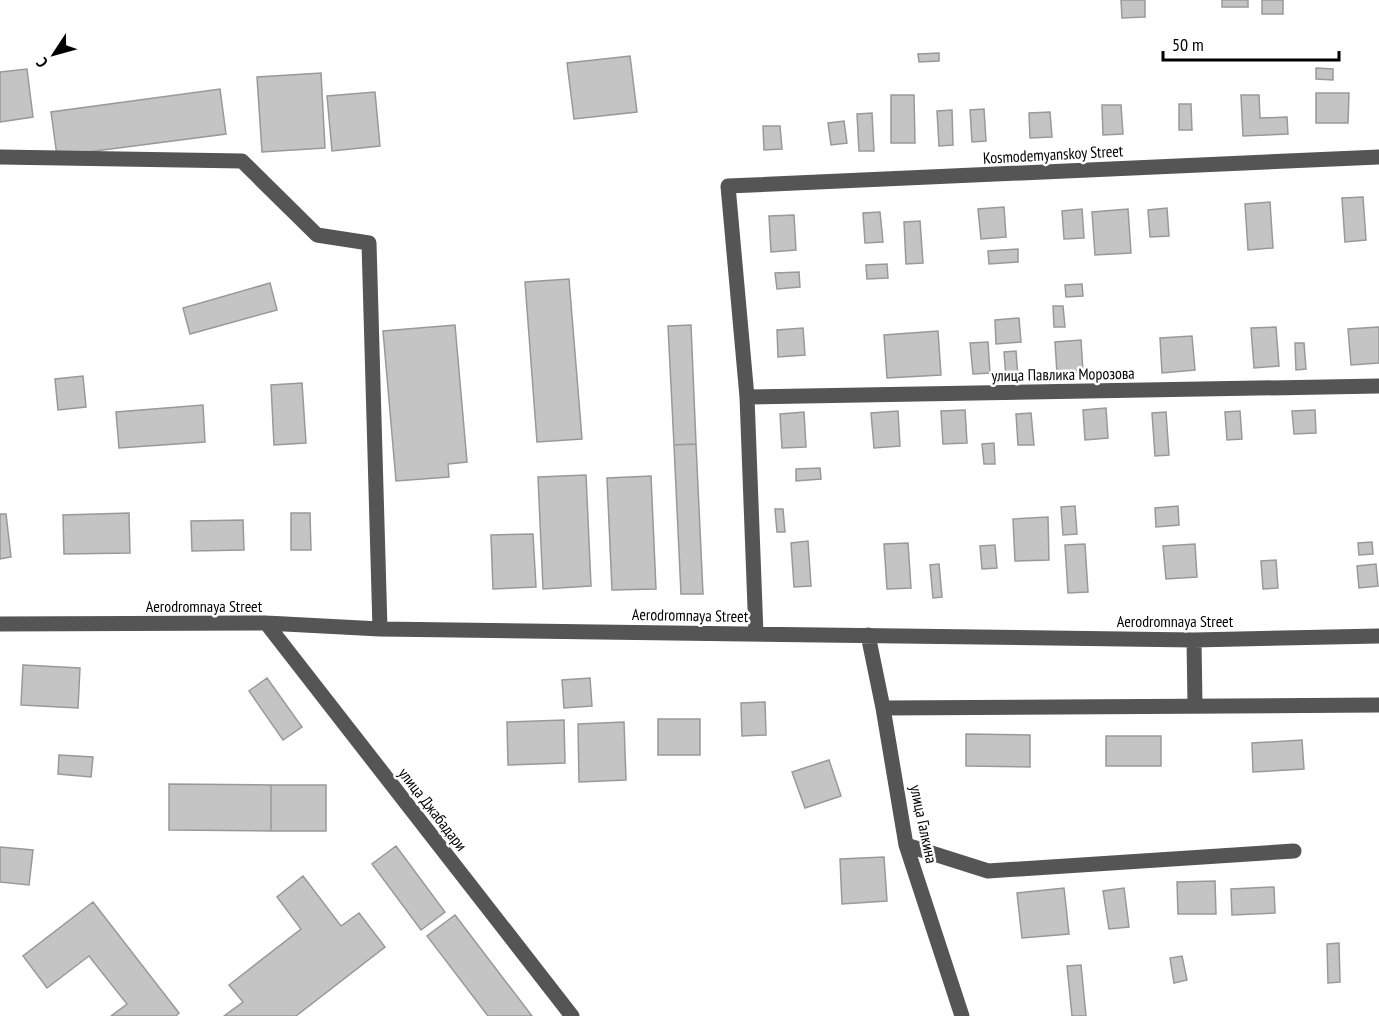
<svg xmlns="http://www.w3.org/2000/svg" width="1379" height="1016" font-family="'PT Sans Narrow',sans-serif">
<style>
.building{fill:#c4c4c4;stroke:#999;stroke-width:1.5}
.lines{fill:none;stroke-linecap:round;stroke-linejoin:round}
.minor{stroke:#555;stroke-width:15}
.labels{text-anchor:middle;stroke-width:5;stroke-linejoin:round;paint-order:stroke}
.street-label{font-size:16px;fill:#000;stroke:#fff}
</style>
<rect width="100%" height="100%" fill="#fff"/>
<!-- building -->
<path class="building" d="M1121 0H1145V17L1122 18Z
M1222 0H1248V7H1222Z
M1262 0H1283V14H1262Z
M939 53V61L919 62 918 54Z
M630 56 637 112 574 119 567 63Z
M1316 68 1333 69V80L1316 79Z
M27 69 33 117 0 122V72Z
M321 73 325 148 262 152 257 77Z
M220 89 226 134 57 156 51 112Z
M375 92 380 146 332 151 327 96Z
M1316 93H1349L1348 123H1316Z
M891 95H914L915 143H891Z
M1241 95H1259L1260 118 1287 117 1288 134 1243 136Z
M1179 104H1191L1192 130H1179Z
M1102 105H1121L1123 134 1103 135Z
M984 109 986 141 972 142 970 110Z
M952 110 953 145 939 146 937 111Z
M1050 112 1052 137 1030 138 1029 113Z
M872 113 874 151H859L857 114Z
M844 121 847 143 831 145 828 123Z
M763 126H780L782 149 764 150Z
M1363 197 1366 240 1345 242 1342 198Z
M1270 202 1273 248 1248 250 1245 204Z
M1004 207 1006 237 981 239 978 209Z
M1167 208 1169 236 1150 237 1148 210Z
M1082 209 1084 238 1064 239 1062 211Z
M1128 209 1131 253 1095 255 1092 212Z
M880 212 883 242 865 243 863 213Z
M794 215 796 250 771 252 769 216Z
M920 221 923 263 906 264 904 222Z
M1018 249V262L989 264 988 251Z
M887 264 888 278 867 279 866 265Z
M799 272 800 287 777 289 775 273Z
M569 279 582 439 537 442 525 282Z
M270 283 277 310 190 334 183 308Z
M1082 284 1083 296 1066 297 1065 285Z
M1053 306H1063L1065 327H1054Z
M1019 318 1021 342 996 344 995 320Z
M455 325 467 462 448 464 449 477 396 481 383 331Z
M691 325 696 444 674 445 668 326Z
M1276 327 1279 366 1254 368 1251 328Z
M1379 327V363L1351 365 1348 329Z
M803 328 805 355 778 357 777 330Z
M938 331 941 375 887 378 884 335Z
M1192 336 1195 370 1162 373 1160 338Z
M1081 340 1083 372 1057 374 1055 342Z
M988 342 990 373 973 374 970 343Z
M1295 343H1304L1306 369 1296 370Z
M1016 351 1018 377 1006 378 1004 352Z
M83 376 86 407 58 410 55 379Z
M302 383 306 443 274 445 271 385Z
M203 405 205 442 119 448 116 412Z
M1106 408 1108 438 1085 440 1083 410Z
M965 410 967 443 943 444 941 411Z
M1315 410 1316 433 1294 434 1292 411Z
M898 411 900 446 874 448 871 413Z
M1240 411 1242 439 1227 440 1225 412Z
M804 412 806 447 782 448 780 414Z
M1166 412 1169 455 1155 456 1152 413Z
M1031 413 1034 445H1018L1016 414Z
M994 443 995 464H984L982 444Z
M696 444 703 594H681L674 445Z
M820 468 821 479 796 481V469Z
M586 475 591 586 543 589 538 477Z
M651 476 656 589 612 590 607 478Z
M1075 506 1077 534 1063 535 1061 507Z
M1178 506 1179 525 1156 527 1155 508Z
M775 509H783L785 532H777Z
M129 513 130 553 64 554 63 515Z
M291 513H310L311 550H291Z
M0 514H6L11 557 0 559Z
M1048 517 1049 560 1015 561 1013 519Z
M243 520 244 550 192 551 191 521Z
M533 534 536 587 493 589 491 535Z
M808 541 811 586 794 587 791 543Z
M1372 542 1373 554 1359 555 1358 543Z
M908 543 911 588 887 589 884 544Z
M1085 544 1088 592 1068 593 1065 545Z
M1195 544 1197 577 1166 579 1163 546Z
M995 545 997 568 982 569 980 546Z
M1276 560 1278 588 1263 589 1261 561Z
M939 564 942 597 933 598 930 565Z
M1376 564 1378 586 1359 588 1357 566Z
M23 665 80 668 78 708 21 705Z
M267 678 302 727 283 740 249 691Z
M590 678 592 706 564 708 562 680Z
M765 702 766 735 742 736 741 703Z
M658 719H700V755H658Z
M564 720 565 763 508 765 507 722Z
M624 722 626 780 579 782 578 724Z
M966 734 1030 735V767L966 766Z
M1106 736H1161V766H1106Z
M1302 740 1304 769 1253 772 1252 743Z
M59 755 93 757 91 777 58 774Z
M829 760 841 796 805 808 792 772Z
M169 784 271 785V831L169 830Z
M271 785H326V831H271Z
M396 846 445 912 421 930 372 864Z
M0 847 33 850 29 885 0 882Z
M884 857 887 901 842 904 840 859Z
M303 876 341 926 359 913 385 947 296 1016H224L243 1002 229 985 301 929 277 897Z
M1215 881 1216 914H1178L1177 882Z
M1274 887 1275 913 1232 915 1231 889Z
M1064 888 1069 934 1022 938 1017 893Z
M1124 888 1129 927 1109 929 1103 891Z
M93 902 179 1013 176 1016H111L127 1004 89 956 47 988 23 956Z
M455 915 532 1016H488L427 936Z
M1339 943 1340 982 1328 983 1327 944Z
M1182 956 1187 980 1174 983 1170 958Z
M1081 965 1086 1016H1072L1067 966Z"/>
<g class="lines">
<!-- minor -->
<path class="minor" d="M0 157 242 161 317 235 369 243 380 629
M747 397 1379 386
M266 623 572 1016
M0 624 266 623 380 629 1194 640 1379 636
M756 634 747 397 728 186 1379 157
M868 635 883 708 906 845 962 1016
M1194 640 1195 705
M883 708 1379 705
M906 845 988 871 1294 851"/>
</g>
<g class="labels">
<!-- street labels -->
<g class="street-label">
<text transform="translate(1053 154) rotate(-3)" y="6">Kosmodemyanskoy Street</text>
<text transform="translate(1063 374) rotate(-1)" y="6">улица Павлика Морозова</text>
<text x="204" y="612">Aerodromnaya Street</text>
<text transform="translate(690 615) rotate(1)" y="6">Aerodromnaya Street</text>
<text x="1175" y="627">Aerodromnaya Street</text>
<text transform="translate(433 809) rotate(52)" y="6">улица Джабадари</text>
<text transform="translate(924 824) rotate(78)" y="6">улица Галкина</text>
</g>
</g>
<!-- north arrow -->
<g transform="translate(54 54) rotate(234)" stroke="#ffffff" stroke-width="4.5" paint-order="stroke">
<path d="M0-4.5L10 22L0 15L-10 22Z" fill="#000000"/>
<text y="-9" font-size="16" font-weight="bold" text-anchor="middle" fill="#000000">С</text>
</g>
<!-- scale -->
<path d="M1163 51v9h176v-9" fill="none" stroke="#000000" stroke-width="3"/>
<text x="1172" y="51" font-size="18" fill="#000000" stroke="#ffffff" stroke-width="4.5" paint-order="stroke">50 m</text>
</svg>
